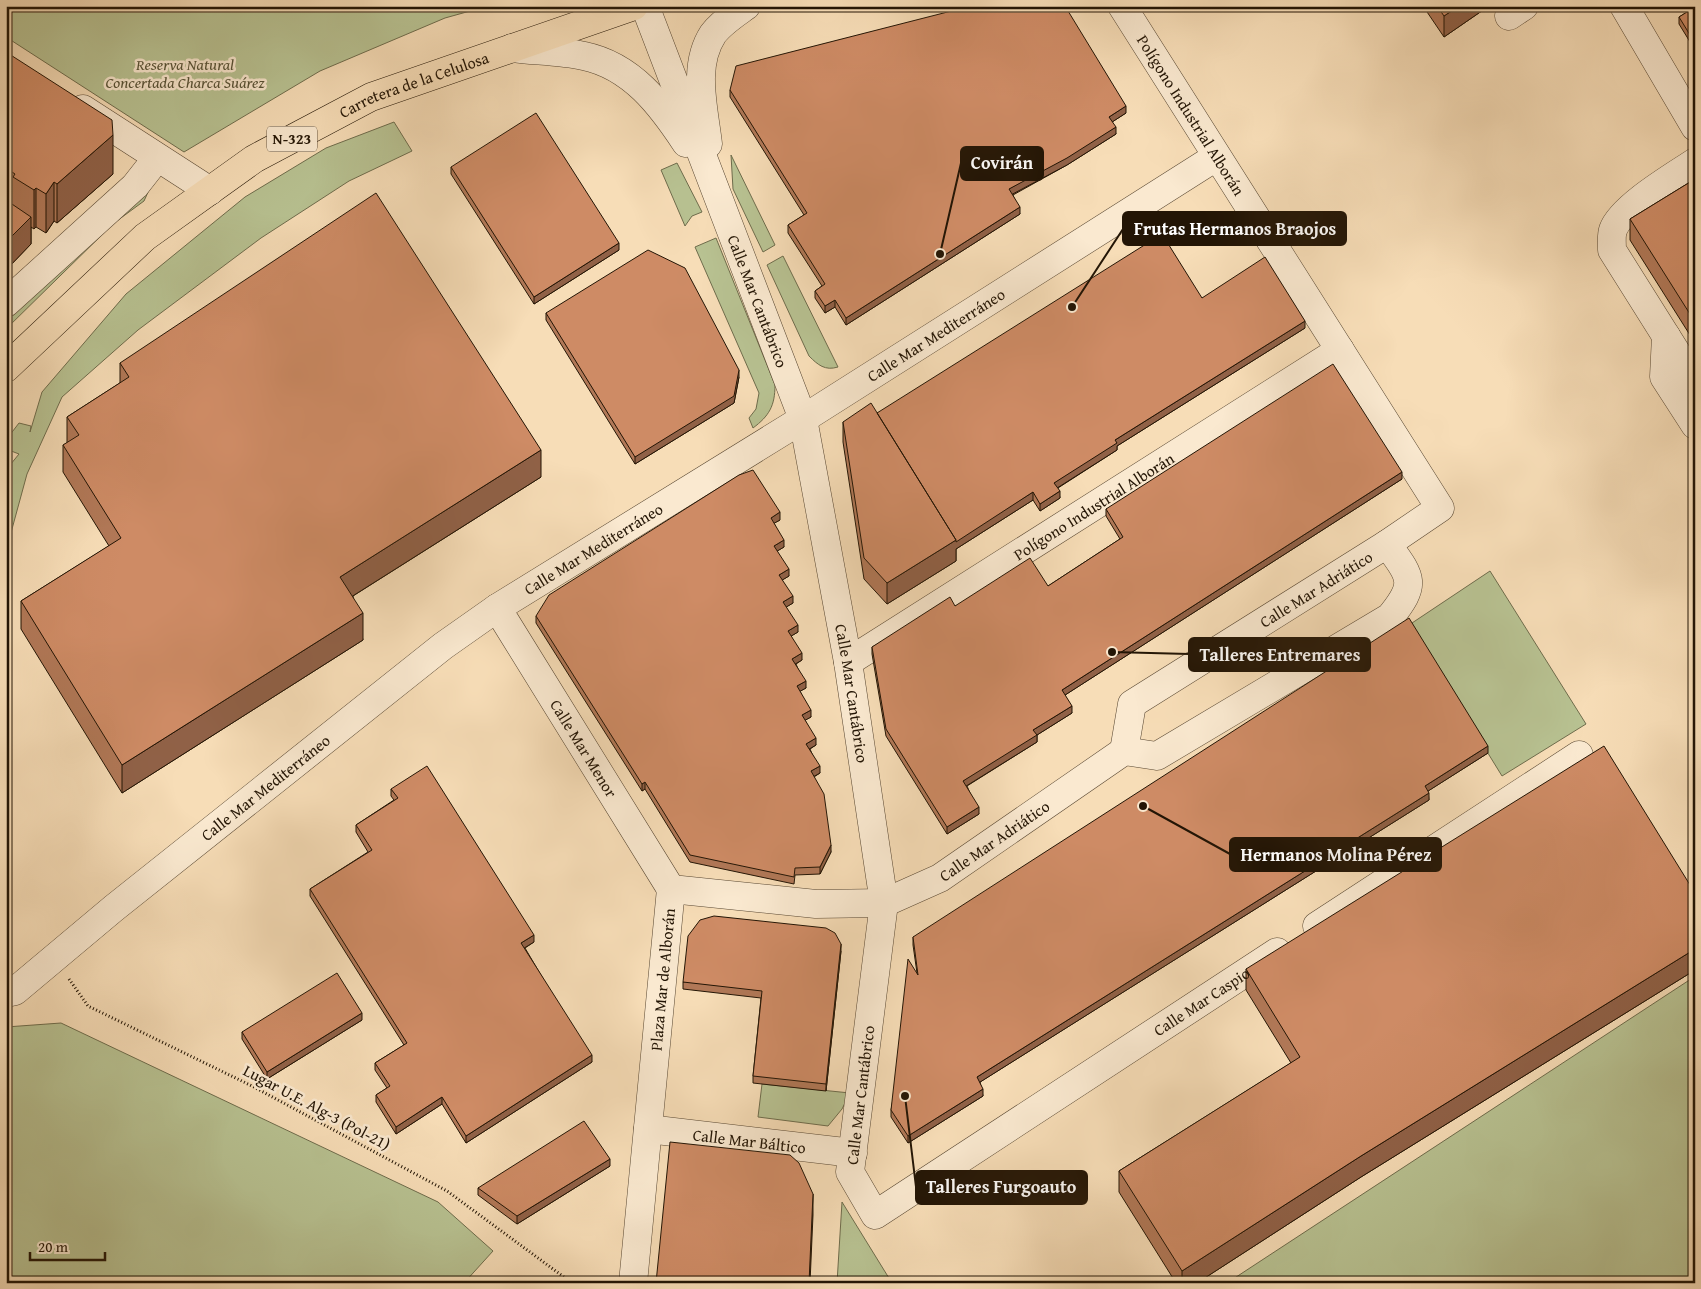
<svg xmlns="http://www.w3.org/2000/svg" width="1701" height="1289" font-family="'Gentium Book Plus',serif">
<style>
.green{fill:#b8c292;stroke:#6e6c4c}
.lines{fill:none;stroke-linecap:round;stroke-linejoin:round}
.minor-casing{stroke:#584732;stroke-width:29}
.highway-casing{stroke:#231505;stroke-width:29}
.path{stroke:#231505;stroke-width:3;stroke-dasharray:1 2.5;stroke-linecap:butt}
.minor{stroke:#fae9d0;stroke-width:28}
.highway{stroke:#f7ddb7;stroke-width:28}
.wall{fill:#b17857;stroke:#231505}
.shaded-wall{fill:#906147;stroke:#231505}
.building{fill:#ce8b65;stroke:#231505}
.labels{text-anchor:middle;stroke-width:5;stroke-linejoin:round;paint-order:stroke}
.shield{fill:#fae9d0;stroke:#645542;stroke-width:1}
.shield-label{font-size:15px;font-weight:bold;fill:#231505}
.park-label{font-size:16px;font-style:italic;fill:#575236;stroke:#fae9d0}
.street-label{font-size:16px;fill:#231505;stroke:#fae9d0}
.leader{fill:none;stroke:#231505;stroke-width:2}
.callout-dot{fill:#231505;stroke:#fae9d0;stroke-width:2}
.callout{fill:#231505;stroke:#231505;stroke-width:2}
.callout-label{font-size:18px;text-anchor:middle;font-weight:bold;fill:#fff}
</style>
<rect width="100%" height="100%" fill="#f7ddb7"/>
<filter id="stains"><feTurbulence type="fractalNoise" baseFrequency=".004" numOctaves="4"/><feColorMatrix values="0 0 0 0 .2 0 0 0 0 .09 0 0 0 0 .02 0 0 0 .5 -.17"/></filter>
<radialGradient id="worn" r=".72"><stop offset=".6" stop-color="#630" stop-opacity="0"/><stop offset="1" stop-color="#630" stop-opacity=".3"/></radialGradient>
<!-- green -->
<path class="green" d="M6 6H488L445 18 320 71 184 152 6 37Z
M394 122 412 151 349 181 261 238 138 330 62 397 27 474 6 551V470L19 454 6 449V440L19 423 31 426 30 432 42 392 126 294 245 197 326 148Z
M731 155 775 245 763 252 733 189Z
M677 163 702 212 692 216 685 226 661 170Z
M149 190 144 201 114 223 6 329V318L132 198Z
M716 238 775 385C775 406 769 416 753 428L749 418 756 409 759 393 695 247Z
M783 256 838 367C825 371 818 365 809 356L767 265Z
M1490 571 1586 724 1502 776 1409 625Z
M1694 977 1695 1283H1227Z
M61 1023 438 1202 493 1251 464 1283H6V1027Z
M762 1084 850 1093 842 1109 828 1126 758 1117Z
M842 1202 892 1283H837Z"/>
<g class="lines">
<!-- minor casing -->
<g class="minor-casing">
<g id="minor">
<path id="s1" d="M645 6 803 419 848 662 884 903 850 1172 875 1215 1277 952"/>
<path id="s2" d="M1122 6 1440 508 1387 544 1132 704 1124 751"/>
<path d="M1624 6 1695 127"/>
<path d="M1509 16 1524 6"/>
<path d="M512 48C535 51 561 51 584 56 632 66 661 105 686 143"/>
<path d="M83 109 210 191"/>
<path d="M708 144C704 108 692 66 713 34 721 23 735 14 746 6"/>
<path d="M1695 162C1674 176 1621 207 1613 230 1611 236 1612 244 1612 250L1695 382"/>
<path d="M6 303 135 186 157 158"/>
<path d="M1666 336 1664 377 1695 425"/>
<path id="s3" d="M497 608 671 889"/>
<path id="s4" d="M848 662 1340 350"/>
<path id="s5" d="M671 889 816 904 884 903 940 878 1124 751 1157 756 1390 617C1418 583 1411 577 1387 544"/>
<path d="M1317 926 1579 755"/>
<path id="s6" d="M6 993 15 991 114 908 443 646 497 608 803 419 1216 157"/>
<path id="s7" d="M648 1129 853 1153"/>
<path id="s8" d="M633 1283 671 889"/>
</g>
</g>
<!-- highway casing -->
<g class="highway-casing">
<g id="highway">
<path id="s9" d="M6 368 145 237 254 159 371 97 634 6"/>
</g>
</g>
<!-- path -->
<path class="path" d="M69 979 88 1006 252 1086 447 1191 572 1283"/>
<!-- minor -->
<use href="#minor" class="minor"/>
<!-- highway -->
<use href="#highway" class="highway"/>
</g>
<!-- wall -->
<path class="wall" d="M1423 6H1489L1444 37Z
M1695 7V50L1679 24V17Z
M6 52 113 174 57 223 54 221 46 233 36 227 34 229 31 227V244L6 270Z
M730 90 1126 113 1112 122 1116 134 1067 165 1013 195 1020 214 846 325 835 307 825 313 815 298V291L822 286 788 233V225L804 215 730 97Z
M451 167 619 250 534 304 451 174Z
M1695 179V343L1630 240V219Z
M1202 298 1305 328 1117 446V450L1058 488 1060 498 1040 511 1033 500 956 549V561L887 604 864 579 843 442V422L877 413Z
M546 313 739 377 734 403 635 464 546 320Z
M120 363 541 477 353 596 363 640 122 793 21 629V601L109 546 63 472V445L67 443V417L120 383Z
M1402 479 1065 695 1072 713 1037 735V742L967 786 979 814 947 834 886 736 872 654V647L955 606 1048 586 1120 539 1106 516V509Z
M780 520 774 523 784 547 777 551 789 576 782 580 793 603 786 607 798 632 791 636 802 660 796 664 806 688 800 691 811 717 805 720 816 745 810 749 820 773 814 777 831 852 820 874 795 875 794 884 690 862 645 789 642 791 536 623V616Z
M1488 753 1428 791 1429 800 980 1082 983 1096 908 1143 891 1117V1110L917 973 913 945V937Z
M391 789 534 942 525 948 592 1062 466 1143 442 1104 396 1134 376 1102V1095L387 1088 375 1070V1063L404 1045 310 896V889L368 852 356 832V825L394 800 391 796Z
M1695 893V970L1361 1177 1197 1283H1176L1119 1192V1171L1291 1063 1246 990V969Z
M841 951 826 1091 753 1083V1076L761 998 683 989V982Z
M362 1020 267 1079 242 1039V1032Z
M610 1166 517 1224 478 1195V1188Z"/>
<!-- shaded-wall -->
<path class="shaded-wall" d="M1459 6H1489L1444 37V16Z
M1126 106V113L1109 124V117Z
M1116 127V134L1067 165 1009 196V189Z
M113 135V174L57 223V184Z
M54 182V221L46 233V194Z
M36 188V227L34 229V190Z
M1020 207V214L846 325V318Z
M31 217V244L6 270V242Z
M619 243V250L534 304V297Z
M835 300V307L825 313V306Z
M1305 321V328L1117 446V450L1054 490V483L1115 440Z
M739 370V377L734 403 635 464V457Z
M541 450V477L340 604V577Z
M1402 472V479L1062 697V690Z
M1060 491V498L1040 511V504Z
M1033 492V500L956 549V561L887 604V583Z
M780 512V520L771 525V518Z
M784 540V547L774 553V546Z
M789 569V576L779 582V575Z
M793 596V603L783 609V602Z
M363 613V640L122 793V765Z
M798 625V632L788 638V631Z
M802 653V660L792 666V659Z
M806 681V688L797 693V686Z
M1072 706V713L1037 735V742L963 788V781L1033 730Z
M811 710V717L802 722V715Z
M816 738V745L806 751V744Z
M1488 746V753L1425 793V786Z
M820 766V773L811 778V771Z
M645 782V789L642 791V784Z
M1429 793V800L977 1084V1077Z
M979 807V814L947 834V827Z
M831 845V852L820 874V867Z
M534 935V942L521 950V943Z
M841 944V951L826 1091V1084Z
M1695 949V970L1361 1177 1197 1283H1182V1271L1361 1156Z
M362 1013V1020L267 1079V1072Z
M592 1055V1062L466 1143V1136Z
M983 1089V1096L908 1143V1136Z
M442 1097V1104L396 1134V1127Z
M610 1159V1166L517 1224V1216Z
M813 1194V1215L810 1283H809Z"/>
<!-- building -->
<path class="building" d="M971 6H1065L1126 106 1109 117 1116 127 1067 158 1009 189 1020 207 846 318 835 300 825 306 815 291 825 284 788 225 807 213 730 90 736 66Z
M1437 6H1459L1444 16Z
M1695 7V43L1679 17Z
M6 52 112 120 113 135 57 184 54 182 46 194 36 188 34 190 13 177 15 174 6 168Z
M536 113 619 243 534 297 451 167Z
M1695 179V322L1630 219Z
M376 193 541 450 340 577 363 613 122 765 21 601 121 538 63 445 79 435 67 417 129 377 120 363Z
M6 200 31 217 6 242Z
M1162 234 1202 298 1265 257 1305 321 1115 440 1117 443 1054 483 1060 491 1040 504 1033 492 956 542V540L877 413Z
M648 250 685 268 739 370 734 396 635 457 546 313Z
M1333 364 1402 472 1062 690 1072 706 1033 730 1037 735 963 781 979 807 947 827 886 729 872 647 950 597 955 606 1030 558 1048 586 1123 537 1106 509Z
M871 403 956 540 887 583 864 558 843 422Z
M753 470 780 512 771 518 784 540 774 546 789 569 779 575 793 596 783 602 798 625 788 631 802 653 792 659 806 681 797 686 811 710 802 715 816 738 806 744 820 766 811 771 824 794 831 845 820 867 795 868 794 877 690 855 645 782 642 784 536 616 549 595 739 475Z
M1409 618 1488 746 1425 786 1429 793 977 1077 983 1089 908 1136 891 1110 908 959 918 975 913 937Z
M1604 746 1695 893V949L1361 1156 1182 1271 1119 1171 1300 1057 1246 969Z
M427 766 534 935 521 943 592 1055 466 1136 442 1097 396 1127 376 1095 390 1086 375 1063 407 1043 310 889 372 850 356 825 398 798 391 789Z
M714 916 826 928 835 933 841 944 826 1084 753 1076 762 991 683 982 688 936 700 920Z
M337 973 362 1013 267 1072 242 1032Z
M584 1121 610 1159 517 1216 478 1188Z
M670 1142 790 1155 799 1163 813 1194 809 1283H656Z"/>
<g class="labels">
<!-- shield labels -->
<rect class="shield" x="267" y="126.5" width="50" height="25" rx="4"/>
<g class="shield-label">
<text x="292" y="144">N-323</text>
</g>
<!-- park labels -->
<g class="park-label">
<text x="185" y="70">Reserva Natural<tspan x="185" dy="18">Concertada Charca Suárez</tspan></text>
</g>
<!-- street labels -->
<g class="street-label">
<text dy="6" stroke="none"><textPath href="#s9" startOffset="502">Carretera de la Celulosa</textPath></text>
<text dy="6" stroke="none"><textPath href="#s2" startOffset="129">Polígono Industrial Alborán</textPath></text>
<text dy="6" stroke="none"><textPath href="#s1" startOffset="316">Calle Mar Cantábrico</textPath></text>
<text dy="6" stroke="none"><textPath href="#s6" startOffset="1142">Calle Mar Mediterráneo</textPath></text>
<text dy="6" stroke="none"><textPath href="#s4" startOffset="291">Polígono Industrial Alborán</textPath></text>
<text dy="6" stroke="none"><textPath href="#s6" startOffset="738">Calle Mar Mediterráneo</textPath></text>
<text transform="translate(1316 589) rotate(-32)" y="6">Calle Mar Adriático</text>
<text dy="6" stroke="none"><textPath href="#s1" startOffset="721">Calle Mar Cantábrico</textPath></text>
<text dy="6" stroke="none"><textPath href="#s3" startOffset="165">Calle Mar Menor</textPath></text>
<text dy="6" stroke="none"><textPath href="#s6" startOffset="332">Calle Mar Mediterráneo</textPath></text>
<text dy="6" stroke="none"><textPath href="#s5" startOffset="341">Calle Mar Adriático</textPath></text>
<text dy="6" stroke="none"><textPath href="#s8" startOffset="305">Plaza Mar de Alborán</textPath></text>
<text dy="6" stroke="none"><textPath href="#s1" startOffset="1644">Calle Mar Caspio</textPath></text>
<text transform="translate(860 1095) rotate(-83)" y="6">Calle Mar Cantábrico</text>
<text transform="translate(317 1107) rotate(28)" y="6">Lugar U.E. Alg-3 (Pol-21)</text>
<text dy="6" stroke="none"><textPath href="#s7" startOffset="102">Calle Mar Báltico</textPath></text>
</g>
</g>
<!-- callouts -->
<path class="leader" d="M940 254L961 163M1072 307L1123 229M1112 652L1189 654M1143 806L1230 854M905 1096L916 1187"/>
<g class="callout-dot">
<circle cx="940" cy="254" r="5"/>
<circle cx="1072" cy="307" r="5"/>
<circle cx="1112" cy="652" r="5"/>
<circle cx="1143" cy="806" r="5"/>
<circle cx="905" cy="1096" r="5"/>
</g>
<g class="callout">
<rect x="961" y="147" width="82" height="33" rx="5"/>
<rect x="1123" y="212" width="223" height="33" rx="5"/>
<rect x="1189" y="638" width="181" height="33" rx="5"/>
<rect x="1230" y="838" width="211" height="33" rx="5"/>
<rect x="916" y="1171" width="171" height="33" rx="5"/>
</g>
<g class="callout-label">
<text x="1002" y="169">Covirán</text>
<text x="1235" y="235">Frutas Hermanos Braojos</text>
<text x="1280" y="661">Talleres Entremares</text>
<text x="1336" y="861">Hermanos Molina Pérez</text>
<text x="1001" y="1193">Talleres Furgoauto</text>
</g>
<!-- margin -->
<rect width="1701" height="1289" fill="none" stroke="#f7ddb7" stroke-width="25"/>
<rect x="8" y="8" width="1686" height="1274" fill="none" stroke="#231505" stroke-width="2.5"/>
<rect x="12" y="12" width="1676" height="1264" fill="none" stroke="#231505"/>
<!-- scale -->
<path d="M30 1252v8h75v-8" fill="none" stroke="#231505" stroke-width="2.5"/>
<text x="38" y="1252" font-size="15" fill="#231505" stroke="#fae9d0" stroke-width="4" paint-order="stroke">20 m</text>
<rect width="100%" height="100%" filter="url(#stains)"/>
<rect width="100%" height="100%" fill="url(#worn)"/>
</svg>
